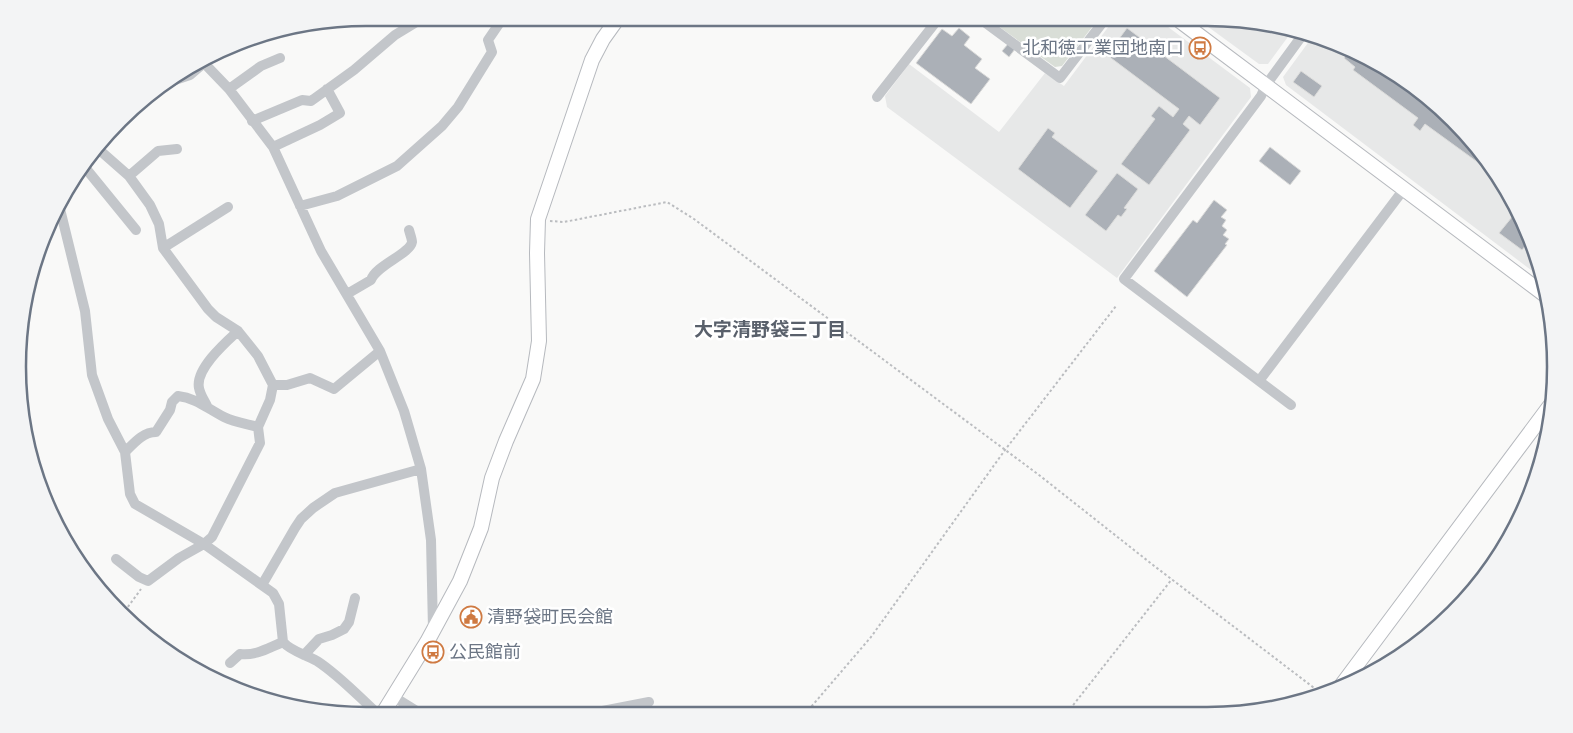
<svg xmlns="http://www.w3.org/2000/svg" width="1573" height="733" font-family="'Alegreya Sans','Noto Sans JP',sans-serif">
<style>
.built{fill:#e7e8e8}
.green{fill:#d9ded7}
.building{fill:#abb0b7;stroke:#dbdbda}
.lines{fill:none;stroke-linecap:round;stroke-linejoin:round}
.secondary-casing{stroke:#b6b9be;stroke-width:16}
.path{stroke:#bbbdc0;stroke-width:2;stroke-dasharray:2.5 2.5;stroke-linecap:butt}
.street{stroke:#c3c6ca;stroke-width:10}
.secondary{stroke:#fff;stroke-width:14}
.labels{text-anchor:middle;stroke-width:5;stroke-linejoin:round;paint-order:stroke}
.poi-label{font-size:18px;fill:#6c7685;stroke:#fff;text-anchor:start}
.neighbourhood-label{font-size:19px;font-weight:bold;fill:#59606b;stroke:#fff}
.rim{fill:none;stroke:#6c7685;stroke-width:2.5}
</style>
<rect width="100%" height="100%" fill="#f9f9f8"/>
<!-- built -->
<path class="built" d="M1115 18H1156L1250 88 1251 97 1117 278 887 107 885 96 909 64 999 132 1045 73 1064 86Z
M1196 18 1275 24 1293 30 1268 64H1259Z
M1313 36 1340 44 1401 76 1453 120 1497 173 1529 233 1543 279 1286 85 1283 77Z"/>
<!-- green -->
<path class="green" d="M987 18H1099L1062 66 1055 67Z"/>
<!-- building -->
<path class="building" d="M959 28 970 37 964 45 982 59 975 68 990 79 971 104 916 63 942 29 952 36Z
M1127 28 1220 98 1200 125 1189 116 1183 124 1190 130 1149 185 1121 164 1155 119 1151 116 1159 106 1173 117 1179 109 1107 55Z
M1008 44 1015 49 1009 57 1002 51Z
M1350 49 1401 76 1453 120 1497 173 1489 167 1487 169 1425 124 1420 131 1413 125 1418 118 1353 70 1355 67 1344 58Z
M1301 71 1322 86 1314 97 1293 82Z
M1048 128 1055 133 1052 137 1098 171 1070 208 1018 169Z
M1270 147 1301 171 1290 185 1259 161Z
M1117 173 1138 189 1124 208 1127 209 1121 217 1118 215 1106 231 1085 215Z
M1214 200 1227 210 1221 217 1226 220 1222 226 1227 230 1223 235 1229 239 1225 244 1227 245 1187 297 1154 271 1193 220 1197 223Z
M1512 217 1526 227 1529 233 1531 239 1522 250 1499 233Z"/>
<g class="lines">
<!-- secondary casing -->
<g class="secondary-casing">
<path id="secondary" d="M1176 18 1549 298
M1338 690 1552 403
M382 715 427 642 460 581 481 528 492 478 506 441 533 379 539 341 537 253 538 219 592 60 603 39 618 18"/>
</g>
<!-- path -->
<path class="path" d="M550 221 564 222 667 202 694 219 1039 475 1153 565 1322 694
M122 615 141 589
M658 708 666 714
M1067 713 1172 579
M805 714 871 637 1005 450 1116 306"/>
<!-- street -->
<path class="street" d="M979 18 1060 78 1106 18
M204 63 229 89 273 147 321 251 380 351 404 411 421 469 431 540 433 629
M169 82 190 75 204 63
M229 89 261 66 280 58
M877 97 939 18
M252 121 302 100 311 101 354 70 395 35 423 18
M96 147 129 176 150 205 159 224 163 248 208 309 216 317 238 331 258 356 273 385 270 400 258 427 260 443 212 537 204 544 179 558 148 581 139 577 116 559
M273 147 320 125 340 113 327 89
M83 165 136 230
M129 176 158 151 177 149
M59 205 85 311 92 375 108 419 125 452 130 494 135 504 204 544 273 593 279 604 283 642C292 652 305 654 317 661 340 676 359 697 379 715
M300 206 337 196 397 166 442 126 458 107 492 52 488 40 503 18
M163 248 228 207
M347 294 371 280C376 265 410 254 412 242 412 239 410 234 409 230
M25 299V296
M1259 381 1404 189
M273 385H287L310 378 334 389 380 351
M1291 405 1124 279 1261 96 1266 85 1304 33
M207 406C204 400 200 394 199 388 195 369 226 342 238 331
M125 452C134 443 143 432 156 432L170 410 172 402 178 396C196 398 208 409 224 417 234 422 247 424 258 427
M262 585 295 528 301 519 313 508 335 493 421 469
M304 655 319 639 332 635 344 629 349 622 355 598
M230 663 240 654C256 656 268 648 283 642
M394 697 423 715
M582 715 649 702"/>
<!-- secondary -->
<use href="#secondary" class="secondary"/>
</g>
<!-- icons -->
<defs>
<g id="bus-ring" transform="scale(1.125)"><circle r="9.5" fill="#fff" stroke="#cf7a42" stroke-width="1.5"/><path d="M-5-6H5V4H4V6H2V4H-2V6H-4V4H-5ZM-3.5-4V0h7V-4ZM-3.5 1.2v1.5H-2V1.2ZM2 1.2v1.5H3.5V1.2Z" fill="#cf7a42"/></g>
<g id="civic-ring" transform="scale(1.125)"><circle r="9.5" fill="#fff" stroke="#cf7a42" stroke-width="1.5"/><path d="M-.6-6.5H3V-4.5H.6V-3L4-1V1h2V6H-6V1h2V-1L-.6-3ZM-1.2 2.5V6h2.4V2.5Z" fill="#cf7a42"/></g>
</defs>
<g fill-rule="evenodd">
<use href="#bus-ring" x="1200" y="48"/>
<use href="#civic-ring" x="471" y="617"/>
<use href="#bus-ring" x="433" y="652"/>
</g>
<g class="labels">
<!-- poi labels -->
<g class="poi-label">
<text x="1184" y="54" text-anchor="end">北和徳工業団地南口</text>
<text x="487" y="623">清野袋町民会館</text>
<text x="449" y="658">公民館前</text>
</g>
<!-- neighbourhood labels -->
<g class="neighbourhood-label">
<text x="770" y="336">大字清野袋三丁目</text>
</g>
</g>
<!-- crop -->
<path d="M0 0H1573V733H0ZM366 26H1207A340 340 0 0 1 1547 366V367A340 340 0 0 1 1207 707H366A340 340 0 0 1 26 367V366A340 340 0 0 1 366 26Z" fill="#f3f4f5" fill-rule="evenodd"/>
<path class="rim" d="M366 26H1207A340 340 0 0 1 1547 366V367A340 340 0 0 1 1207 707H366A340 340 0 0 1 26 367V366A340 340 0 0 1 366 26Z"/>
</svg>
